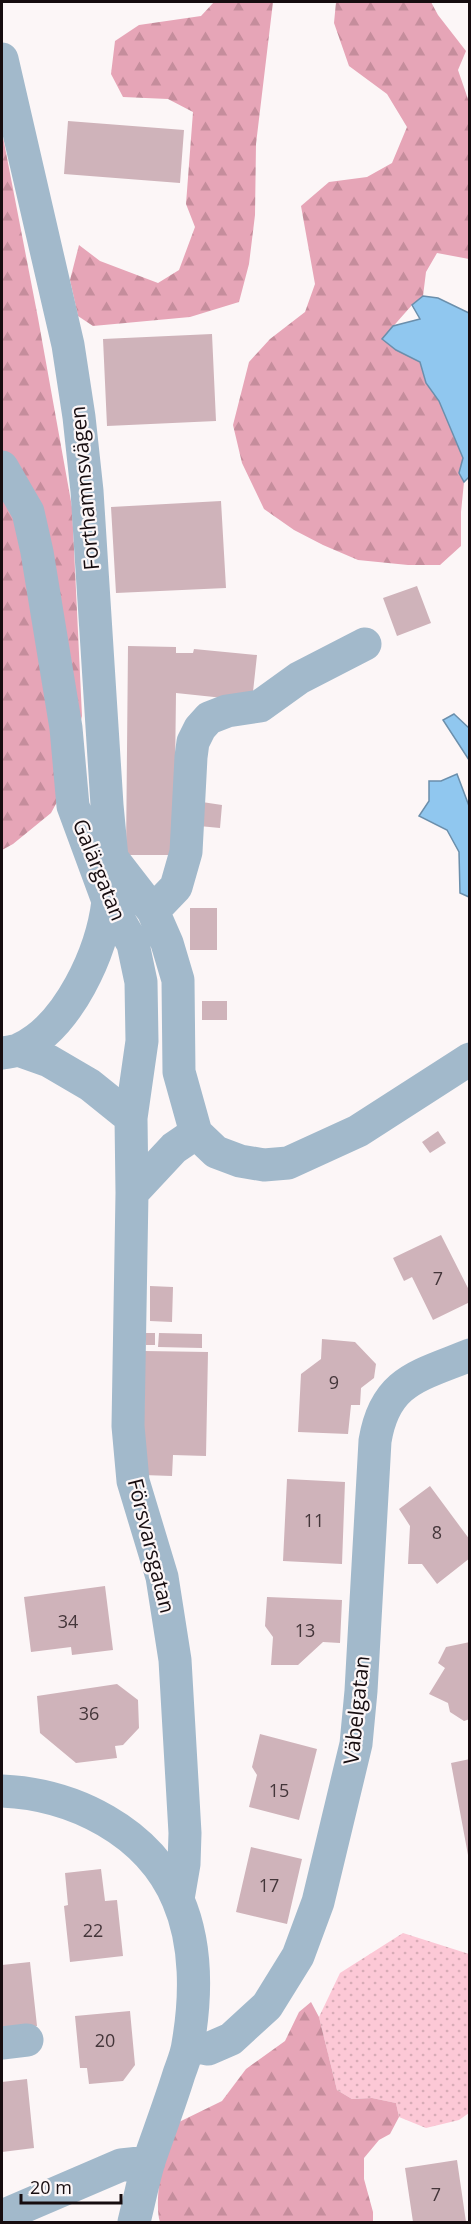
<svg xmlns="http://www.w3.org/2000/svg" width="471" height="2224" font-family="'Open Sans',sans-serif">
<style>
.grass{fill:url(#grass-dots)}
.forest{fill:url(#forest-firs)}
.water{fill:#90c7ef;stroke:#6b8fac;stroke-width:1.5}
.building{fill:#cfb3ba}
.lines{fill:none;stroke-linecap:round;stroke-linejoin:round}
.minor{stroke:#a2b9cb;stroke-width:33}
.labels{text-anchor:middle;stroke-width:4.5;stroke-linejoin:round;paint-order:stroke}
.number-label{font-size:18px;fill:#44363a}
.street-label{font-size:21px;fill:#160c0f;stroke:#fcf6f7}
</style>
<defs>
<pattern id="grass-dots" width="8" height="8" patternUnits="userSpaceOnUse" patternTransform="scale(1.5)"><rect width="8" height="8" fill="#fcc8d6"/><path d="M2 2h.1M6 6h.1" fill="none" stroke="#d7abb6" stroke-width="1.8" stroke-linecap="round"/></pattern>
<pattern id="forest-firs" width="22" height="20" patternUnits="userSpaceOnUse" patternTransform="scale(1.5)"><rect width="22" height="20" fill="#e6a5b7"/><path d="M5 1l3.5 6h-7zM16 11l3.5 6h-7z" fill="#c58d9c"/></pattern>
</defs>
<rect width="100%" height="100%" fill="#fcf6f7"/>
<!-- grass -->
<path class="grass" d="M403 1933 469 1954V2113L459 2120 426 2128 399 2117 396 2103 372 2098 352 2099 337 2090 319 2017 340 1973Z"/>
<!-- forest -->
<path class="forest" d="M214 2H273L256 144 255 215 249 264 239 302 190 317 93 326 78 316 70 280 79 245 100 261 158 283 179 270 195 227 186 204 193 112 168 99 123 97 111 74 115 41 139 25 201 16Z
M336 2H431L438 15 466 51 458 70 469 102V259L437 253 426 272 423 296 412 305 382 339 396 350 420 362 426 383 439 401 463 458 459 473 464 482 461 512V546L440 565H408L358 560 323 545 294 530 264 509 242 463 233 425 249 362 270 339 305 312 315 284 301 206 329 182 367 177 392 163 407 127 387 94 349 66 334 23Z
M2 132 38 318 72 507 82 716 63 791 51 813 13 844 2 850Z
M311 2002 319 2017 337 2090 352 2099 372 2098 396 2103 399 2117 390 2134 379 2140 364 2158V2179L373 2212V2222H160C155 2208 160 2170 164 2155 167 2144 173 2133 177 2123L222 2101 246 2069 285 2041 299 2012Z"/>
<!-- water -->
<path class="water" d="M423 296 438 298 469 313 470 476 464 482 459 473 463 458 439 401 426 383 420 362 396 350 382 339 393 326 420 319 412 305Z
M454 714 469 728V760L443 720Z
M457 774 469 806V897L460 893 459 852 447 830 419 816 429 801V781H441Z"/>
<!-- building -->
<path class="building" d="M68 121 184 130 180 183 64 174Z
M212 334 216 421 107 426 103 339Z
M221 501 226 588 116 593 111 507Z
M417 586 431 623 397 636 383 598Z
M128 646 176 647V653H193L194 649 257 655 252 701 176 693 174 855H126Z
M202 802 222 805 220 828 199 826Z
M190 908H217V950H190Z
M202 1001H227V1020H202Z
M438 1131 446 1143 430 1153 422 1142Z
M441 1235 470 1292V1302L433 1320 412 1277 404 1281 393 1258Z
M150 1286 173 1287 172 1322 150 1321Z
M146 1333H155V1345H146Z
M159 1333 202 1334V1348L158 1347Z
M322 1339 355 1342 376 1364 374 1378 361 1388 360 1405H351L348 1434 298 1432 301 1374 321 1359Z
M145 1351 208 1352 206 1456 173 1455 172 1476 143 1475Z
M287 1479 345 1482 342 1564 283 1561Z
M430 1486 470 1540V1558L437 1584 422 1564H408L410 1526 399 1509Z
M105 1586 113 1650 72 1655 71 1647 31 1652 24 1597Z
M267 1597 342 1600 340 1643 323 1642 298 1665H271L273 1637 265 1626Z
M470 1642V1719L464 1721 450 1712 448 1703 429 1694 445 1668 438 1663 446 1647Z
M117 1684 138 1700 139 1728 123 1745 115 1746 117 1758 76 1763 40 1733 37 1696Z
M260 1734 317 1749 299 1820 249 1807 257 1775 252 1767Z
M470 1759V1855H468L451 1763Z
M251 1847 302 1859 287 1924 236 1912Z
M101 1869 105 1901 117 1900 123 1956 70 1962 64 1906 68 1905 65 1873Z
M30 1962 37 2026 2 2030V1965Z
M130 2011 135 2065 123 2081 89 2084 87 2068H80L75 2016Z
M27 2079 34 2148 2 2152V2082Z
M457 2160 466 2222H413L405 2168Z"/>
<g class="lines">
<!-- minor -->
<path class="minor" d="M2 59 68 345 79 417 87 491 107 805 112 858 153 911 167 943 178 980 179 1072 196 1133 216 1152 240 1161 264 1165 288 1163 358 1131 470 1059
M2 467 28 512 37 552 66 728 73 806 108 901 133 944 141 982 142 1041 131 1118 132 1193 128 1426 133 1481 162 1577 175 1660 185 1833 184 1864 178 1899
M153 911 176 887 186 852 191 757 193 742 200 728 209 718 227 711 260 706 299 678 365 644
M18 1050 49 1061 90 1085 131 1118
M2 1053C7 1052 14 1052 20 1049 69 1026 102 952 108 901
M132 1193 174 1148 196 1133
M2 1791C73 1794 149 1831 178 1900 197 1944 196 1998 188 2044 187 2054 182 2065 179 2074 170 2103 159 2132 149 2161 143 2181 139 2202 134 2222
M2 2043 27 2040
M188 2045 208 2049 231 2039 267 2006 298 1956 318 1902 356 1744 361 1691 375 1441C385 1380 419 1376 470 1355
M2 2216 121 2165 149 2162"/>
</g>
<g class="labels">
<!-- number labels -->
<g class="number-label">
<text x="438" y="1285">7</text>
<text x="334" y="1389">9</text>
<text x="314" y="1527">11</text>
<text x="437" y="1539">8</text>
<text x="68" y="1628">34</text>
<text x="305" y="1637">13</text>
<text x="89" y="1720">36</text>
<text x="279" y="1797">15</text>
<text x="269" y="1892">17</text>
<text x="93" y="1937">22</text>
<text x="105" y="2047">20</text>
<text x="436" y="2201">7</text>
</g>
<!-- street labels -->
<g class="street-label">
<text transform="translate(85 488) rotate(-95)" y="7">Forthamnsvägen</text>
<text transform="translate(99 870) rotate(68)" y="7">Galärgatan</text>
<text transform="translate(151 1546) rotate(76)" y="7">Försvarsgatan</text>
<text transform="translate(357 1710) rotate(-84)" y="7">Väbelgatan</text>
</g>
</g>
<!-- border -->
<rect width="471" height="2224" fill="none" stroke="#160c0f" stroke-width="6"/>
<!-- scale -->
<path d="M21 2194v9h100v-9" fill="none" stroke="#160c0f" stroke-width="3"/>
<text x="30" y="2194" font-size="18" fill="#160c0f" stroke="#fcf6f7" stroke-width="4.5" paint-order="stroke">20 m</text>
</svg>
